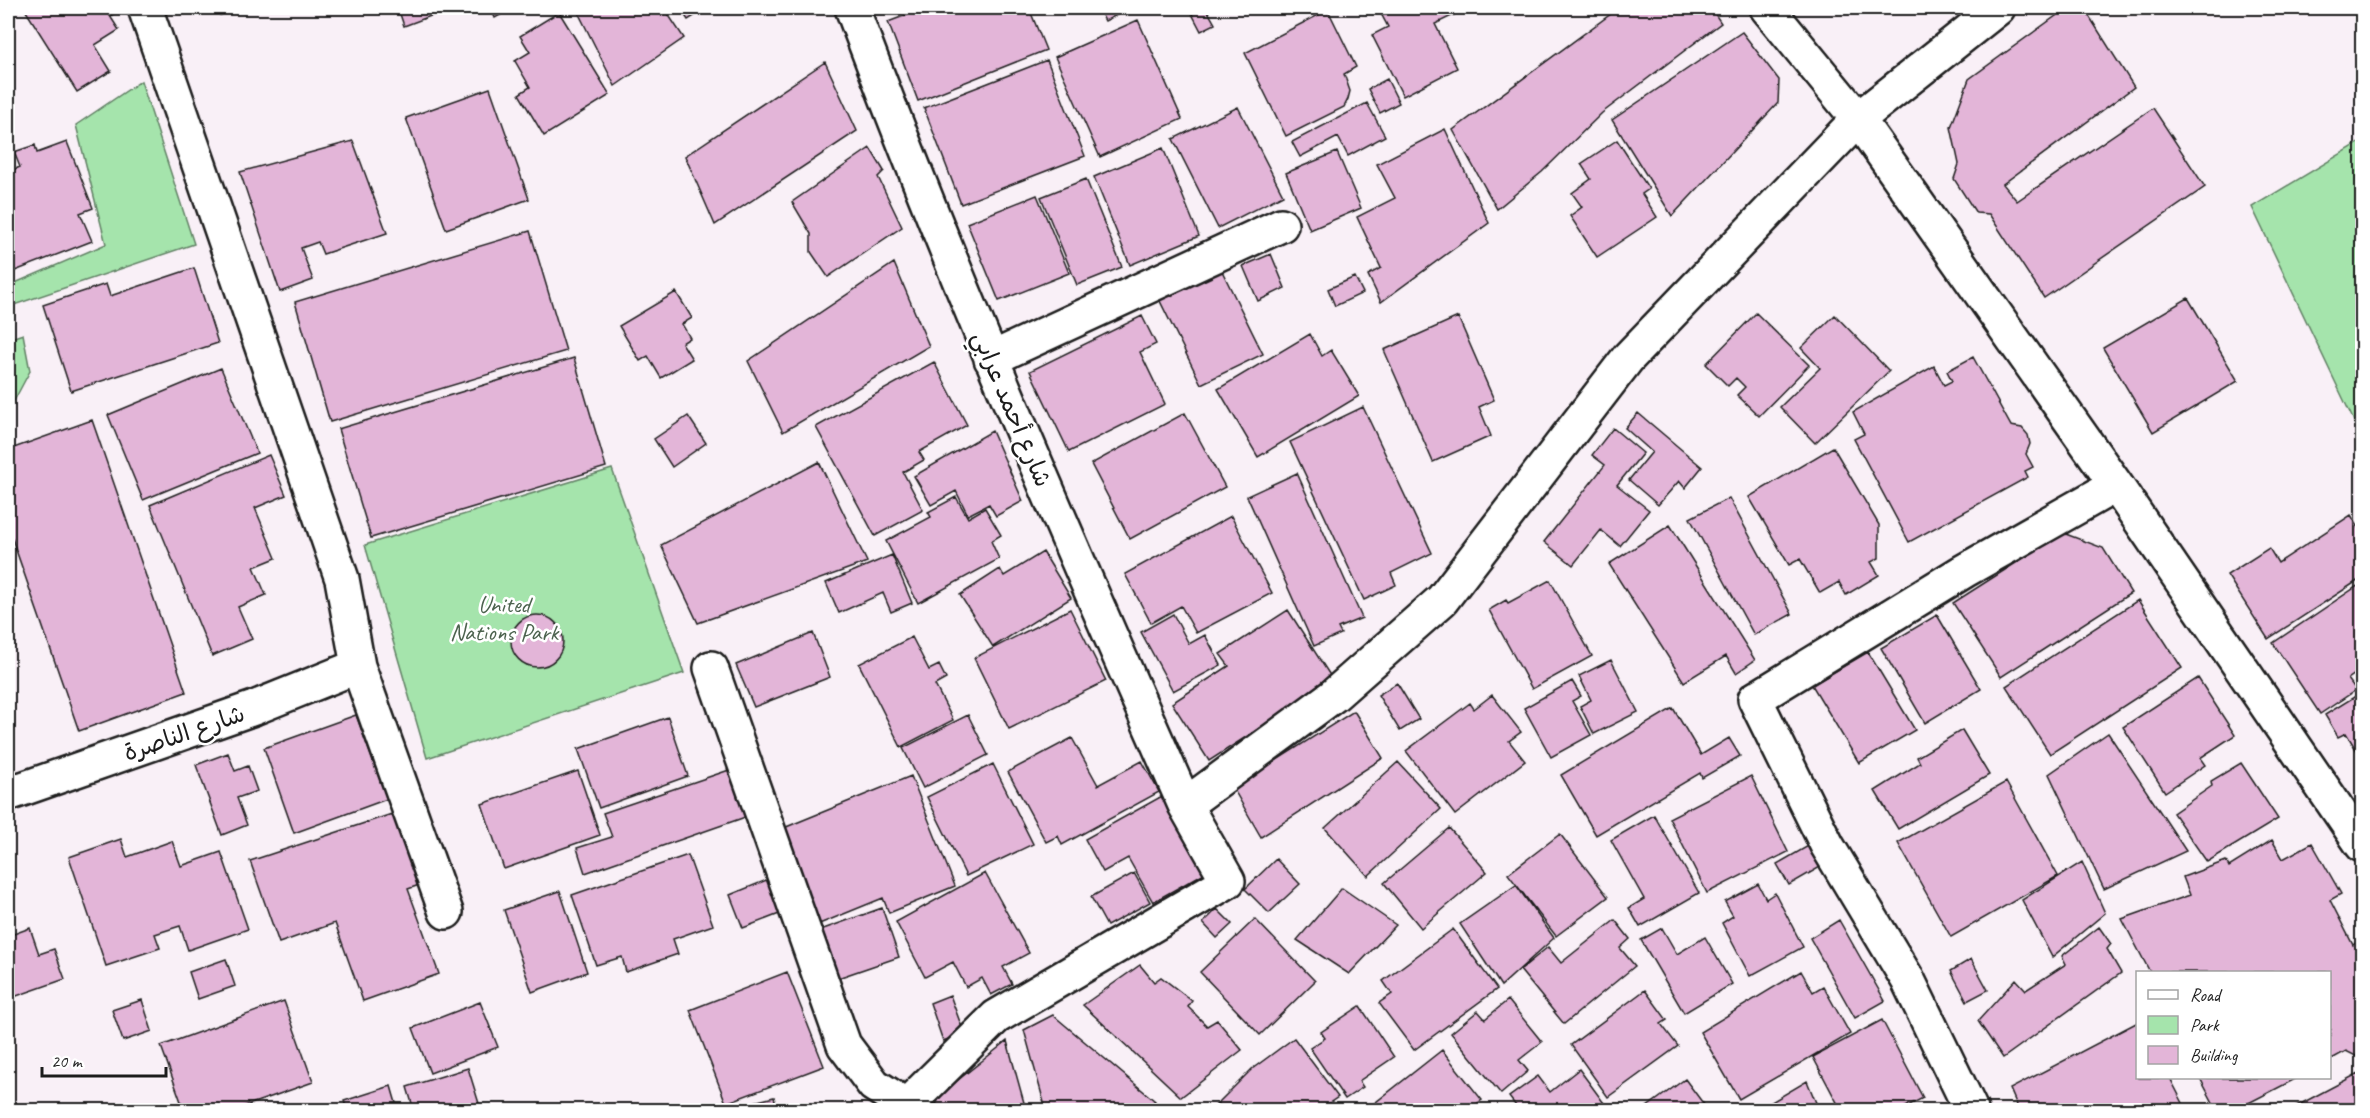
<svg xmlns="http://www.w3.org/2000/svg" width="2370" height="1118" font-family="Caveat,'Playpen Sans Arabic',sans-serif">
<style>
.green{fill:#a5e4ac;stroke:#608064;stroke-width:1.5}
.building{fill:#e3b5d8;stroke:#1c1c1c;stroke-width:1.5}
.lines{fill:none;stroke-linecap:round;stroke-linejoin:round}
.minor-casing{stroke:#1c1c1c;stroke-width:38}
.minor{stroke:#fff;stroke-width:33}
.labels{text-anchor:middle;stroke-width:5;stroke-linejoin:round;paint-order:stroke}
.street-label{font-size:24px;fill:#1c1c1c;stroke:#fff}
.park-label{font-size:24px;fill:#4c624e;stroke:#fff}
</style>
<rect width="100%" height="100%" fill="#f9f0f7"/>
<filter id="ink" filterUnits="userSpaceOnUse"><feTurbulence type="fractalNoise" baseFrequency=".0167" numOctaves="2"/><feDisplacementMap in="SourceGraphic" scale="12" xChannelSelector="R" yChannelSelector="G"/><feConvolveMatrix kernelMatrix="1 2 1 2 8 2 1 2 1" color-interpolation-filters="sRGB"/></filter>
<g filter="url(#ink)">
<!-- green -->
<path class="green" d="M141 81 194 244 8 307V286L106 244 76 125Z
M2362 141V438L2252 207Z
M23 334 30 371 8 412V339Z
M612 469 684 673 427 758 365 545Z"/>
<!-- building -->
<path class="building" d="M24 8H124L110 16 119 30 95 45 111 71 77 92Z
M215 8H240L220 15Z
M398 8H452L404 26Z
M491 8H513L495 18Z
M576 8H664L684 38 615 86Z
M680 8H707L688 20Z
M925 8H1029L1046 50 918 101 888 22Z
M1098 8H1130L1105 21Z
M1189 8H1206L1215 24 1201 31Z
M1378 8H1468L1435 24 1457 68 1403 96 1372 35 1388 27Z
M1619 8H1711L1721 23 1602 113 1542 172 1497 209 1453 130Z
M2067 8H2084L2134 87 2003 184 2017 201 2153 108 2205 187 2044 298 1989 214 1976 213 1954 179 1959 164 1951 127 1969 79Z
M1328 10 1356 67 1344 74 1350 91 1348 99 1344 107 1286 136 1245 53Z
M559 12 610 95 544 136 519 94 530 87 515 61 530 52 520 36Z
M1138 20 1182 119 1100 157 1055 57Z
M1742 32 1779 80 1778 103 1672 216 1612 120Z
M1047 60 1085 156 961 204 924 108Z
M825 62 857 131 715 225 685 156Z
M1387 79 1399 103 1380 113 1368 89Z
M490 88 529 199 446 229 406 118Z
M1367 103 1385 136 1348 156 1338 137 1300 157 1292 142Z
M1238 107 1283 195 1218 228 1173 139Z
M1445 129 1489 223 1381 302 1368 275 1381 268 1357 217 1395 198 1377 164Z
M1617 140 1649 189 1642 194 1657 217 1597 257 1570 216 1582 207 1572 193 1591 179 1581 164Z
M353 141 387 233 323 254 318 242 301 248 313 280 280 292 240 172Z
M67 142 93 208 80 213 92 241 15 271 8 250V172L20 167 14 152 35 145 37 153Z
M870 148 884 171 878 177 902 227 828 277 811 252V234L792 202Z
M1163 148 1199 236 1130 265 1094 177Z
M1337 152 1361 208 1310 230 1286 173Z
M1086 179 1122 267 1077 285 1041 197Z
M1037 195 1069 273 999 301 967 223Z
M530 231 566 351 330 422 295 302Z
M1271 254 1285 288 1258 301 1243 266Z
M894 263 929 346 783 432 748 361Z
M1220 267 1263 354 1201 384 1158 297Z
M194 268 218 343 71 391 43 305 106 284 110 296Z
M1355 277 1363 293 1335 306 1328 289Z
M676 292 692 318 682 324 690 338 682 343 692 359 661 378 648 356 640 361 619 326Z
M2188 298 2238 381 2153 432 2103 348Z
M1756 313 1809 365 1759 416 1737 395 1745 387 1736 378 1728 386 1706 364Z
M1835 315 1889 371 1815 443 1780 407 1820 368 1801 348Z
M1142 316 1156 344 1140 352 1165 404 1069 452 1030 371Z
M1458 317 1494 400 1479 407 1491 436 1433 462 1384 350Z
M1310 334 1322 356 1331 350 1359 396 1258 457 1218 389Z
M1973 357 2011 426 2022 428 2028 435 2030 444 2026 454 2033 467 2025 471 2028 477 1909 542 1854 439 1864 434 1853 412 1934 366 1944 385 1952 381 1947 371Z
M574 358 606 467 371 538 338 429Z
M934 362 967 425 919 452 924 460 903 472 923 510 875 536 816 427Z
M221 368 257 453 143 500 108 415Z
M1363 407 1432 553 1391 573 1396 585 1364 600 1290 442Z
M1185 413 1225 487 1130 539 1091 464Z
M1638 413 1702 467 1685 488 1679 481 1658 505 1629 480 1652 452 1625 428Z
M688 416 706 443 672 467 654 439Z
M92 420 186 692 79 731 8 527V450Z
M1613 428 1643 453 1617 485 1649 510 1620 546 1601 530 1573 565 1544 542 1605 465 1592 455Z
M992 431 1023 501 996 516 989 504 968 515 956 491 931 505 914 476Z
M1833 447 1879 525V558L1871 562 1879 575 1846 595 1839 582 1820 593 1800 559 1789 565 1749 497Z
M269 455 286 495 255 508 276 558 254 567 266 595 238 607 252 639 212 656 150 505Z
M819 462 867 562 698 623 661 545Z
M1297 473 1362 618 1338 628 1341 634 1314 646 1247 496Z
M956 497 968 518 985 508 1001 535 991 541 999 559 918 603 886 541 931 517 928 512Z
M1729 498 1792 614 1754 635 1690 518Z
M2351 515 2362 533V578L2268 639 2227 575 2269 548 2278 563Z
M1231 516 1272 593 1196 633 1181 606 1151 623 1125 574Z
M1670 525 1755 660 1736 673 1726 656 1684 682 1609 564Z
M2063 533 2103 548 2131 593 2001 677 1953 603Z
M1043 552 1071 598 993 647 960 595 1000 569 1004 576Z
M892 555 912 603 891 612 883 593 839 613 826 583Z
M1550 580 1592 656 1532 689 1489 610 1506 600 1508 603Z
M2362 583V669L2348 679 2356 690 2320 714 2273 643Z
M2138 600 2182 668 2050 754 2006 686Z
M1070 609 1106 681 1009 729 974 658Z
M1288 610 1333 680 1209 761 1172 703 1229 666 1220 654Z
M1173 614 1189 644 1205 635 1221 665 1173 691 1141 632Z
M1937 615 1981 689 1925 723 1881 648Z
M511 641a26 26 0 1 1 52 0a26 26 0 1 1-52 0Z
M813 633 830 677 754 707 736 665Z
M912 637 929 670 939 665 946 679 935 685 953 720 901 747 859 664Z
M1868 652 1915 730 1859 763 1812 685Z
M1611 660 1638 712 1594 734 1580 706 1591 700 1579 676Z
M2198 678 2235 735 2200 758 2205 765 2165 792 2123 727Z
M1572 681 1581 696 1572 701 1591 735 1551 757 1524 708Z
M1397 683 1419 719 1400 731 1378 695Z
M2362 692V759L2346 733 2338 737 2325 715Z
M1492 695 1521 732 1509 741 1525 761 1455 815 1406 751 1470 703 1474 709Z
M1673 708 1701 755 1729 738 1740 756 1702 778 1700 773 1596 835 1561 775Z
M1354 711 1383 758 1261 837 1233 788Z
M356 715 387 799 294 833 264 748Z
M968 715 988 755 923 788 903 748Z
M668 717 688 776 599 808 578 749Z
M1962 730 1989 775 1898 829 1875 791 1920 763 1917 757Z
M2108 733 2186 851 2104 889 2049 774Z
M1072 738 1098 785 1142 761 1159 792 1062 845 1058 836 1046 842 1008 772Z
M228 753 235 771 248 766 257 791 237 798 247 825 222 835 196 765Z
M1398 762 1441 809 1368 876 1325 828Z
M2241 763 2278 819 2207 862 2173 813 2212 786 2211 781Z
M993 764 1033 844 966 876 927 797Z
M738 767 754 814 585 873 577 848 612 837 603 813Z
M578 771 600 835 504 869 482 804Z
M911 776 955 886 889 913 883 898 812 927 774 832Z
M1751 776 1788 852 1707 893 1669 818Z
M2006 782 2058 876 1951 937 1898 843Z
M1164 795 1208 871 1153 902 1128 858 1103 872 1085 839Z
M392 814 422 884 408 889 439 974 363 1001 335 923 279 943 250 861Z
M1654 815 1699 893 1640 927 1629 908 1644 899 1611 840Z
M1449 828 1487 872 1421 928 1384 883Z
M1560 834 1608 897 1556 936 1508 874Z
M121 839 127 857 172 841 181 866 221 852 248 929 188 950 180 926 155 934 160 948 106 966 69 857Z
M2272 840 2283 859 2312 843 2341 894 2330 900 2353 945 2362 938V1059L2346 1051 2330 1060V972H2150L2122 919 2190 895 2183 877 2226 861 2229 867Z
M1810 845 1822 866 1789 885 1777 864Z
M688 855 713 925 673 939 678 954 626 972 622 957 596 965 572 895Z
M1276 859 1300 884 1269 913 1245 889Z
M2082 862 2105 913 2052 957 2022 900Z
M985 873 1029 953 1003 967 1012 984 991 995 982 978 966 987 953 962 925 977 896 922Z
M1134 873 1150 902 1107 926 1091 897Z
M774 877 787 911 743 928 730 895Z
M1758 884 1766 899 1775 893 1803 947 1750 976 1722 923 1733 916 1725 902Z
M1516 885 1554 938 1501 986 1460 924Z
M1342 888 1396 925 1349 974 1297 940Z
M560 891 587 972 532 992 504 910Z
M882 908 899 957 832 980 815 932Z
M1217 909 1232 924 1217 938 1203 923Z
M1255 919 1315 981 1260 1035 1200 972Z
M1615 920 1630 939 1620 948 1635 966 1564 1024 1520 970 1548 947 1561 963Z
M1839 920 1885 1001 1855 1018 1810 938Z
M2099 927 2111 944 2107 949 2121 973 2003 1058 1978 1021 2016 979 2026 990 2066 964 2062 956Z
M30 928 39 954 54 949 65 979 8 999V936Z
M1662 928 1677 954 1705 937 1732 984 1684 1013 1641 940Z
M1453 929 1497 989 1414 1050 1379 1003 1392 994 1383 981Z
M226 959 235 986 198 999 189 972Z
M1971 959 1988 990 1967 1001 1951 971Z
M1140 965 1154 982 1161 977 1192 1001 1188 1007 1207 1026 1217 1020 1242 1050 1181 1097 1083 1005Z
M1801 971 1813 992 1823 986 1850 1034 1739 1099 1700 1032Z
M787 972 824 1066 726 1103 690 1010Z
M1645 990 1667 1020 1661 1024 1678 1046 1608 1097 1571 1045Z
M950 995 964 1033 943 1041 930 1003Z
M142 1000 152 1031 123 1041 112 1010Z
M1508 1000 1542 1042 1519 1060 1528 1071 1501 1094 1451 1033 1478 1011 1485 1019Z
M284 1001 313 1082 234 1110H184L161 1046Z
M480 1002 498 1047 430 1073 413 1028Z
M1360 1006 1394 1057 1359 1081 1363 1087 1345 1099 1310 1048 1325 1038 1321 1032Z
M1053 1015 1155 1101 1143 1110H1046L1024 1030Z
M1882 1020 1923 1098 1900 1110H1841L1813 1057Z
M2138 1022V1078H2170L2184 1105 2172 1110H2019L2010 1089Z
M1294 1038 1338 1097 1319 1110 1212 1109 1252 1069Z
M1007 1041 1026 1110H933L943 1092Z
M1442 1050 1482 1100 1468 1110H1374L1371 1106Z
M468 1068 481 1110H414L407 1087Z
M1579 1069 1609 1110H1519L1509 1097 1538 1076 1550 1092Z
M2359 1073 2362 1080V1110H2289Z
M2200 1078H2297L2235 1110H2217Z
M1685 1079 1708 1110H1643Z
M1807 1081 1819 1110H1758Z
M391 1086 398 1110H347L344 1101Z
M774 1097 777 1110H721Z"/>
<g class="lines">
<!-- minor casing -->
<g class="minor-casing">
<path id="minor" d="M145 8 342 579 358 666 446 912
M852 8C953 277 1068 541 1185 805
M1767 8 1858 119 2116 485 2362 845
M991 359 1281 225
M711 668 844 1045 874 1085 905 1105
M8 794 254 708 358 666
M902 1110 996 1017 1228 881 1185 805 1333 696 1442 600 1628 358 1858 119 1998 8
M1971 1110 1908 980 1827 845 1755 699 1964 571 2116 485"/>
</g>
<!-- minor -->
<use href="#minor" class="minor"/>
</g>
</g>
<g class="labels">
<!-- street labels -->
<g class="street-label">
<text transform="translate(1012 409) rotate(67)" y="8">شارع أحمد عرابي</text>
<text transform="translate(184 733) rotate(-19)" y="8">شارع الناصرة</text>
</g>
<!-- park labels -->
<g class="park-label">
<text x="504" y="612">United<tspan x="504" dy="28">Nations Park</tspan></text>
</g>
</g>
<!-- margin -->
<rect width="2370" height="1118" fill="none" stroke="#fff" stroke-width="30"/>
<rect x="15" y="15" width="2340" height="1088" fill="none" stroke="#1c1c1c" stroke-width="2" filter="url(#ink)"/>
<!-- legend -->
<rect x="2136" y="971" width="195" height="108" fill="#ffffff" stroke="#a4a4a4" stroke-width="1.5"/>
<rect x="2148" y="990" width="30" height="9" fill="#ffffff" stroke="#a4a4a4" stroke-width="1.5"/>
<text x="2190" y="1001" font-size="18" fill="#1c1c1c">Road</text>
<rect x="2148" y="1016" width="30" height="18" fill="#a5e4ac" stroke="#a4a4a4" stroke-width="1.5"/>
<text x="2190" y="1031" font-size="18" fill="#1c1c1c">Park</text>
<rect x="2148" y="1046" width="30" height="18" fill="#e3b5d8" stroke="#a4a4a4" stroke-width="1.5"/>
<text x="2190" y="1061" font-size="18" fill="#1c1c1c">Building</text>
<!-- scale -->
<path d="M42 1067v9h124v-9" fill="none" stroke="#1c1c1c" stroke-width="3"/>
<text x="51" y="1067" font-size="18" fill="#1c1c1c" stroke="#ffffff" stroke-width="4.5" paint-order="stroke">20 m</text>
</svg>
